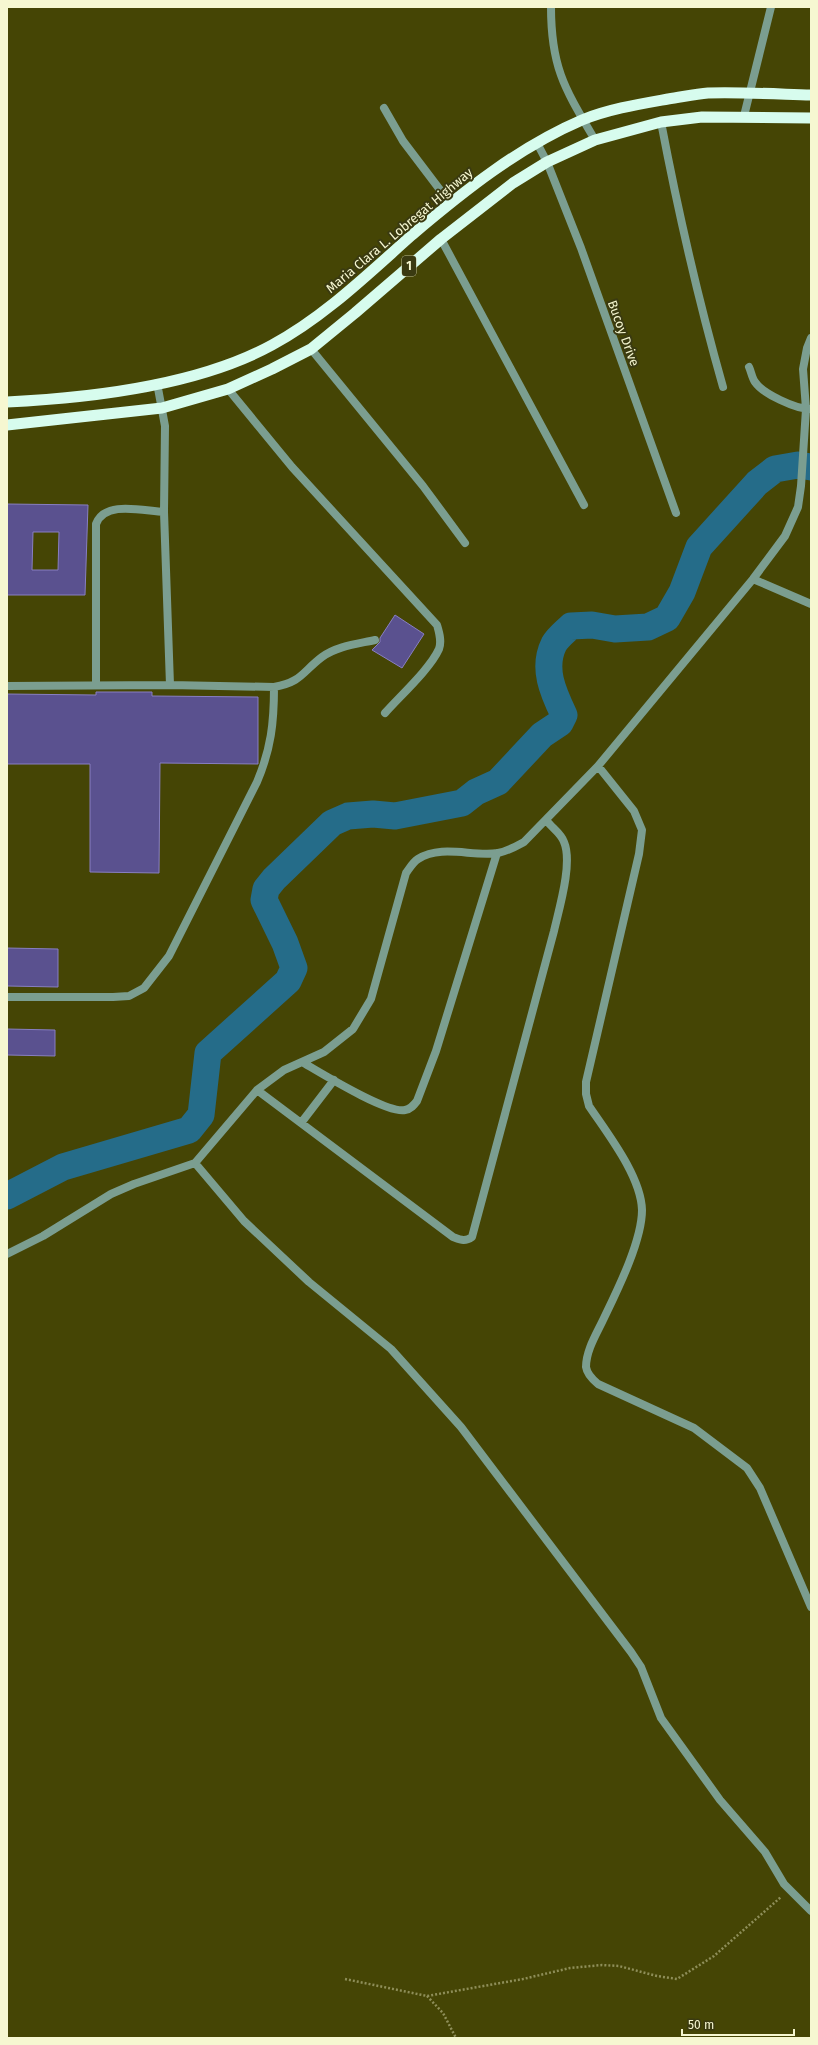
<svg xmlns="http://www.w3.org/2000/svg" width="818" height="2045" font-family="'Fira Sans',sans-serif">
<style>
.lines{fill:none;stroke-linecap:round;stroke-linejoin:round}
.river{stroke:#256c89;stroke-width:27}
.building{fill:#5a518f;stroke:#887fc2;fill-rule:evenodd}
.path{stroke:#8e8e59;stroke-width:2.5;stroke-dasharray:2 2;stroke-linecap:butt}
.service{stroke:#7b9e90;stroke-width:8}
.minor{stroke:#7b9e90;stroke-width:8}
.trunk{stroke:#d7fcee;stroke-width:11}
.labels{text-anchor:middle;stroke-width:4;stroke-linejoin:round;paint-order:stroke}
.shield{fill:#3a3a11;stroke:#bebe97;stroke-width:1}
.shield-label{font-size:12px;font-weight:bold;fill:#f6f7d1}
.street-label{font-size:13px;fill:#f6f7d1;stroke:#3a3a11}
</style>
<rect width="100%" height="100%" fill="#454505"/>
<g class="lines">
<!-- river -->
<path class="river" d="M7 1196 63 1167 189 1130 201 1115 208 1053 288 981 294 968 285 943 264 900 266 889 274 879 332 823 348 816 373 814 395 816 462 803 476 792 498 782 542 735 560 723 564 715C553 692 542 668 554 644 558 637 566 631 571 626L592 625 615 629 648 627 667 618 682 592 699 547 757 483 775 469 798 465 811 467"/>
</g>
<!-- building -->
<path class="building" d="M7 504 88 505 85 595H7ZM33 532H59L58 570H32Z
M395 615 424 634 402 668 372 650 380 642V638Z
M96 692H152V696L258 697V764L160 763 159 873 90 872V764H7V694L96 695Z
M7 948 58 949V987L7 986Z
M7 1029 55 1030V1056L7 1055Z"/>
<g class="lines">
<!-- path -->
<path class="path" d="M345 1979 427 1996 523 1979 570 1968 602 1965 619 1966 657 1976 677 1979 714 1956 781 1897
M427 1996 443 2013 456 2038"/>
<!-- service -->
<path class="service" d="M157 383 165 426 164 512 170 685
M96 685V524C105 500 143 511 164 512
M7 686 170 685 274 687C274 723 271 749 257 782L169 956 144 988 129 996 113 997H7
M274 687C302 682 302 672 322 657 337 646 357 644 375 640"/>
<!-- minor -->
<path class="minor" d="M551 7C551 68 565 89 595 140
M384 108 403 141 450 203
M744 116 771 7
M661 122C678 211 698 299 723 387
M537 143 547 162 581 248 676 513
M441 239 584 505
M811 338 807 348 803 369 806 409 801 486 798 507 785 536 753 579 598 766 524 842C515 847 508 851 498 853 472 857 442 844 418 859 413 862 409 869 406 873L371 999 353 1029 324 1052 284 1070 257 1090 195 1163 244 1221 309 1282 391 1349 461 1427 631 1652 641 1667 661 1718 720 1800 765 1852 784 1884 811 1911
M311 349 423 486 465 543
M749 367C751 371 752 378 755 382 763 394 796 409 810 409
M228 389 292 467 437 625C439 632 442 641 439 649 430 669 400 696 385 713
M753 579 811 604
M598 766 634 811 642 830 639 854 586 1082V1094L589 1106C607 1133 641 1176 642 1210 642 1241 617 1291 604 1318 597 1333 586 1350 586 1367 587 1374 592 1379 598 1384L694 1428 747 1468 760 1488 811 1607
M302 1062C321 1073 387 1114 405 1110 411 1109 414 1105 417 1101L436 1051 497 853
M257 1090 453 1237C461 1240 465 1242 472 1237L554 931C559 909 573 863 564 842 561 833 552 828 547 821
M301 1123 334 1080
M7 1254 43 1236 111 1194 134 1184 195 1163"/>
<!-- trunk -->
<path class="trunk" d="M7 402C89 398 199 385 272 345 324 317 368 274 412 235 464 191 519 147 582 120 609 109 640 104 668 99 682 97 695 94 708 93 742 92 777 94 811 95
M7 425 162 408 228 389 272 369 311 349 355 313 441 239 513 183 547 162 595 140 661 122 702 117 811 118"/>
</g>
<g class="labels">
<!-- shield labels -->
<rect class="shield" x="402" y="256" width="14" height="20" rx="3"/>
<g class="shield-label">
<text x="409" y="270">1</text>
</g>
<!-- street labels -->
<g class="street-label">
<text transform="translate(399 230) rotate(-40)" y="5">Maria Clara L. Lobregat Highway</text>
<text transform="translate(624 333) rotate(70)" y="5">Bucoy Drive</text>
</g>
</g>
<!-- border -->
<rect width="818" height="2045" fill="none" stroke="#f6f7d1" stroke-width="16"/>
<!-- scale -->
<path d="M682 2029v6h112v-6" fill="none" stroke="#f6f7d1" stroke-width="2"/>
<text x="688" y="2029" font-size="12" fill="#f6f7d1" stroke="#3a3a11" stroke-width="3" paint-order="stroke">50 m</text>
</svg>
